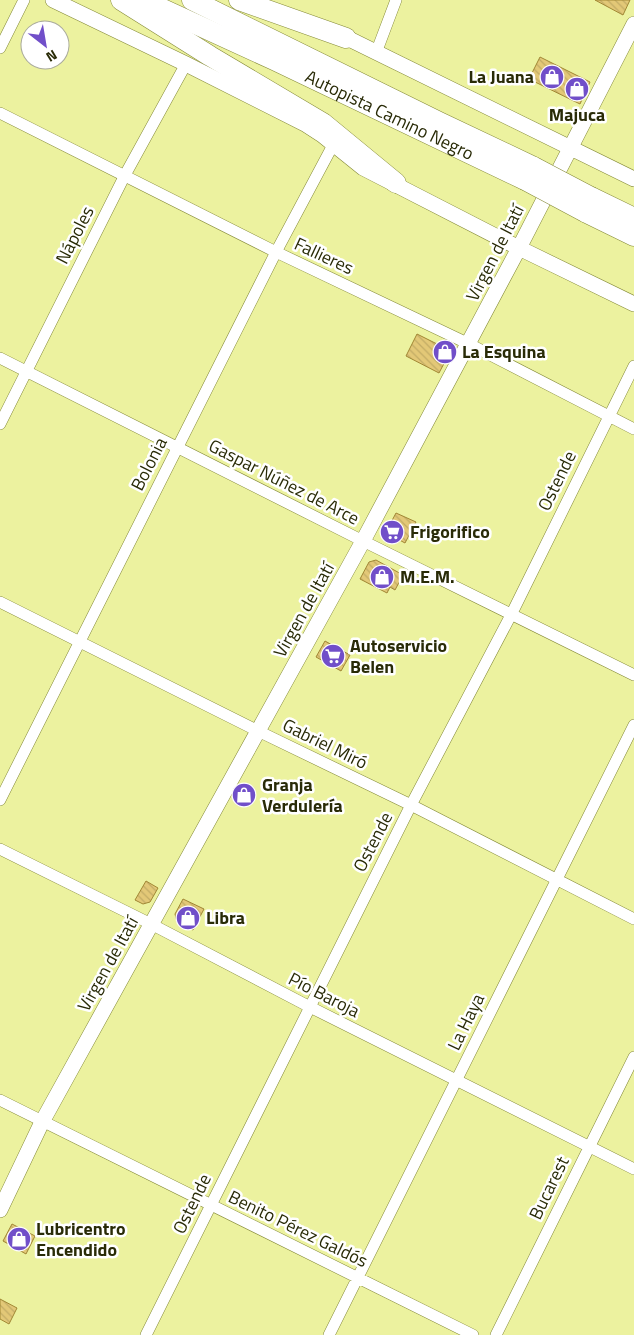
<svg xmlns="http://www.w3.org/2000/svg" width="634" height="1335" font-family="'Titillium Web',sans-serif">
<style>
.building{fill:url(#building-back-hatch);stroke:#a18734}
.lines{fill:none;stroke-linecap:round;stroke-linejoin:round}
.street-casing{stroke:#848937;stroke-width:12}
.secondary-casing{stroke:#848937;stroke-width:16}
.highway-casing{stroke:#848937;stroke-width:21}
.street{stroke:#fff;stroke-width:11}
.secondary{stroke:#fff;stroke-width:15}
.highway{stroke:#fff;stroke-width:20}
.highway-bridge-casing{stroke:#848937;stroke-width:21;stroke-linecap:butt}
.highway-bridge{stroke:#fff;stroke-width:20}
.labels{text-anchor:middle;stroke-width:5;stroke-linejoin:round;paint-order:stroke}
.poi-label{font-size:18px;font-weight:bold;fill:#292b07;stroke:#fff;text-anchor:start}
.street-label{font-size:18px;fill:#292b07;stroke:#fff}
</style>
<defs>
<pattern id="building-back-hatch" width="6" height="6" patternUnits="userSpaceOnUse" patternTransform="scale(1.25)"><rect width="6" height="6" fill="#e3c877"/><path d="M-1 5l2 2M0 0l6 6M5-1l2 2" fill="none" stroke="#c3ac65"/></pattern>
</defs>
<rect width="100%" height="100%" fill="#ecf29f"/>
<!-- building -->
<path class="building" d="M595 0H630L623 15Z
M540 57 590 82 580 104 529 79Z
M417 334 445 348 449 354 439 373 406 356Z
M396 513 416 522 405 543 392 536 388 528Z
M376 560 403 575 395 590 390 587 387 593 360 579 369 562Z
M325 641 350 655 341 671 316 657Z
M146 881 158 888 150 902 143 904 135 900Z
M183 899 204 909 193 930 177 922 175 914Z
M12 1224 35 1236 26 1254 3 1241Z
M0 1299 17 1308 9 1324 0 1319Z"/>
<g class="lines">
<!-- street casing -->
<g class="street-casing">
<path id="street" d="M0 48 24 0
M376 53 396 0
M0 113 276 252 469 344 634 429
M0 358 363 541 634 675
M0 424 125 175 186 64
M0 602 258 731 411 805 634 919
M0 800 276 252 333 145
M0 849 151 924 310 1007 634 1169
M0 1100 473 1335
M146 1335 411 805 512 613 634 366
M329 1335 634 725
M496 1335 634 1057"/>
</g>
<!-- secondary casing -->
<g class="secondary-casing">
<path id="secondary" d="M53 0 186 64 305 124 322 135 363 168 519 248 634 304
M337 33 634 179
M0 1210 42 1122 363 541 519 248 634 24"/>
</g>
<!-- highway casing -->
<g class="highway-casing">
<g id="highway">
<path d="M121 0 210 56 323 123 396 183"/>
<path id="s1" d="M143 0 274 60 525 180"/>
<path d="M192 0 439 122 534 167"/>
<path d="M239 0 346 38"/>
<path d="M591 197 634 218"/>
<path d="M585 212 634 236"/>
</g>
</g>
<!-- street -->
<use href="#street" class="street"/>
<!-- secondary -->
<use href="#secondary" class="secondary"/>
<!-- highway -->
<use href="#highway" class="highway"/>
<!-- highway-bridge casing -->
<g class="highway-bridge-casing">
<path id="highway-bridge" d="M534 167 591 197
M525 180 585 212"/>
</g>
<!-- highway-bridge -->
<use href="#highway-bridge" class="highway-bridge"/>
</g>
<!-- icons -->
<defs>
<g id="shop-disc" transform="scale(1.25)"><circle r="9.5" fill="#714fc9" stroke="#fff"/><path d="M-5-2.5h2.3a2.7 3.5 0 0 1 5.4 0H5L5.5 6h-11ZM-1.5-2.5h3a1.5 2.3 0 0 0-3 0Z" fill="#fff"/></g>
<g id="supermarket-disc" transform="scale(1.25)"><circle r="9.5" fill="#714fc9" stroke="#fff"/><path d="M-6-5.5h2.5l.6 2H6L4.5 2H-2.5L-4.4-4H-6ZM-1.5 3.2a1.3 1.3 0 1 0 .1 0ZM3 3.2a1.3 1.3 0 1 0 .1 0Z" fill="#fff"/></g>
</defs>
<g fill-rule="evenodd">
<use href="#shop-disc" x="552" y="77"/>
<use href="#shop-disc" x="577" y="89"/>
<use href="#shop-disc" x="445" y="352"/>
<use href="#supermarket-disc" x="392" y="532"/>
<use href="#shop-disc" x="382" y="577"/>
<use href="#supermarket-disc" x="333" y="656"/>
<use href="#shop-disc" x="244" y="795"/>
<use href="#shop-disc" x="188" y="918"/>
<use href="#shop-disc" x="19" y="1239"/>
</g>
<g class="labels">
<!-- poi labels -->
<g class="poi-label">
<text x="534" y="83" text-anchor="end">La Juana</text>
<text x="577" y="121" text-anchor="middle">Majuca</text>
<text x="462" y="358">La Esquina</text>
<text x="410" y="538">Frigorifico</text>
<text x="400" y="583">M.E.M.</text>
<text x="350" y="652">Autoservicio<tspan x="350" dy="21">Belen</tspan></text>
<text x="262" y="791">Granja<tspan x="262" dy="21">Verdulería</tspan></text>
<text x="206" y="924">Libra</text>
<text x="36" y="1235">Lubricentro<tspan x="36" dy="21">Encendido</tspan></text>
</g>
<!-- street labels -->
<g class="street-label">
<text dy="6" stroke="none"><textPath href="#s1" startOffset="272">Autopista Camino Negro</textPath></text>
<text transform="translate(75 235) rotate(-63)" y="6">Nápoles</text>
<text transform="translate(495 253) rotate(-63)" y="6">Virgen de Itatí</text>
<text transform="translate(324 256) rotate(25)" y="6">Fallieres</text>
<text transform="translate(149 464) rotate(-63)" y="6">Bolonia</text>
<text transform="translate(557 481) rotate(-64)" y="6">Ostende</text>
<text transform="translate(284 482) rotate(27)" y="6">Gaspar Núñez de Arce</text>
<text transform="translate(304 610) rotate(-61)" y="6">Virgen de Itatí</text>
<text transform="translate(325 744) rotate(26)" y="6">Gabriel Miró</text>
<text transform="translate(373 842) rotate(-63)" y="6">Ostende</text>
<text transform="translate(108 964) rotate(-61)" y="6">Virgen de Itatí</text>
<text transform="translate(324 995) rotate(27)" y="6">Pío Baroja</text>
<text transform="translate(466 1022) rotate(-64)" y="6">La Haya</text>
<text transform="translate(549 1188) rotate(-64)" y="6">Bucarest</text>
<text transform="translate(192 1204) rotate(-64)" y="6">Ostende</text>
<text transform="translate(298 1229) rotate(26)" y="6">Benito Pérez Galdós</text>
</g>
</g>
<!-- north arrow -->
<g transform="translate(45 45) rotate(149)"><circle r="24" fill="#ffffff" stroke="#a9aa9c"/>
<path d="M0-4L9 19L0 12L-9 19Z" fill="#714fc9"/>
<text y="-8" font-size="14" font-weight="bold" text-anchor="middle" fill="#292b07">N</text>
</g>
</svg>
